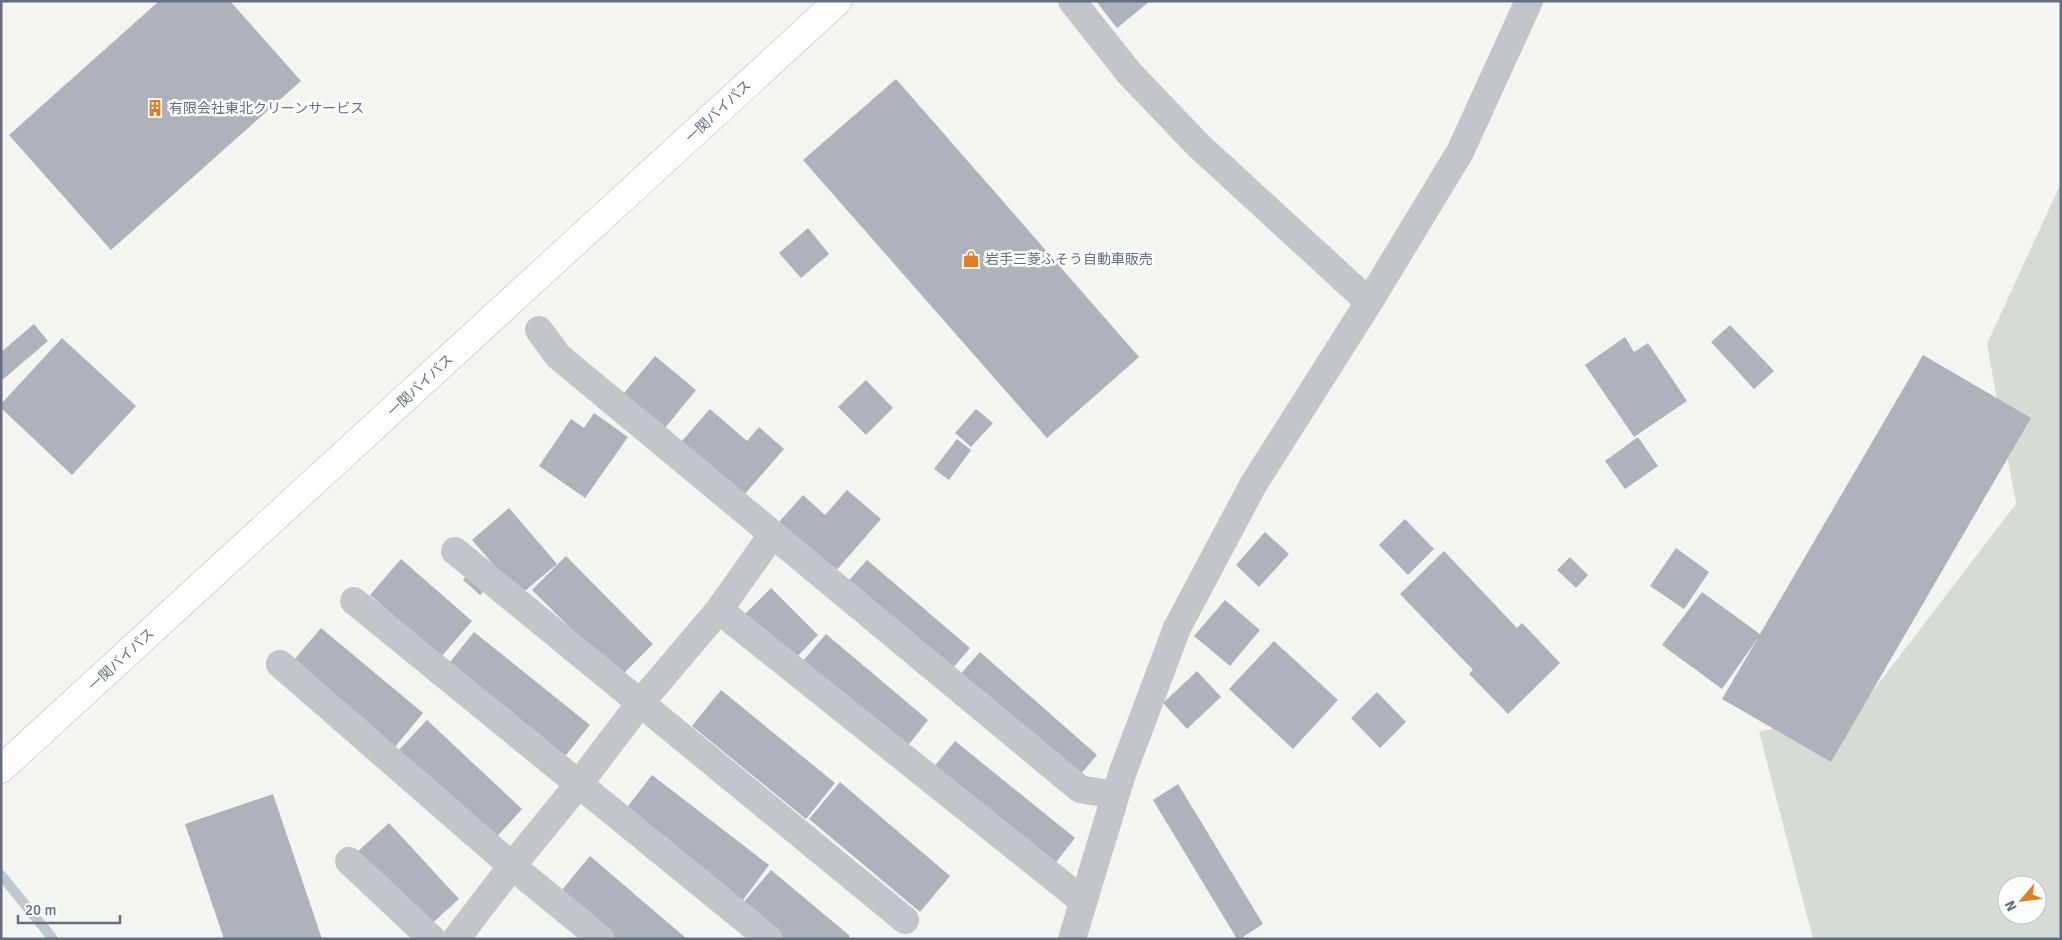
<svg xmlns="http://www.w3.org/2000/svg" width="2062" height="940" font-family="Signika,'Noto Sans JP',sans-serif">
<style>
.green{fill:#d4dcd3;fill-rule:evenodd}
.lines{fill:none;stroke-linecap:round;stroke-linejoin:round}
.stream{stroke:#c1c7cf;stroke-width:10}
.building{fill:#aeb2ba}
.highway-casing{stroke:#b5b7bb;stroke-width:29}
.minor{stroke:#c2c5c9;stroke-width:28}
.highway{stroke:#fff;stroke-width:28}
.labels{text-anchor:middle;stroke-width:5;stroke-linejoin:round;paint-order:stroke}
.poi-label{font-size:14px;fill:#646e83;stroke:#fff;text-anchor:start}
.street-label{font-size:14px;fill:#646e83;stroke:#fff}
</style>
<rect width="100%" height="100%" fill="#f4f5f1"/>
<!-- green -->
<path class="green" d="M2061 183V939H1813L1759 732 1862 705 2016 504 1987 344ZM2007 885H2037V915H2007Z"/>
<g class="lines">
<!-- stream -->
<path class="stream" d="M1 875 53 939"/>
</g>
<!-- building -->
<path class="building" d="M159 1H230L301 81 111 250 9 135Z
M1096 1H1150L1117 28Z
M896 79 1139 357 1047 438 803 160Z
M808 228 829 254 801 278 779 253Z
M34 324 48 341 1 381V352Z
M1730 325 1774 371 1754 389 1711 342Z
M1625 337 1634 352 1648 343 1687 401 1634 437 1585 365Z
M62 338 136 406 72 475 1 408V404Z
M1923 355 2031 418 1831 762 1722 699 1758 638 1722 689 1662 645 1702 592 1760 634Z
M655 356 696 390 660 434 619 399Z
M866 380 893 408 866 435 838 407Z
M710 409 747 441 759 427 784 449 737 503 675 449Z
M976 409 993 423 971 447 955 433Z
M594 413 628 437 585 498 539 466 571 419 584 428Z
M1638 437 1658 466 1625 489 1605 461Z
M957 439 971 450 949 480 934 469Z
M847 490 881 519 828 580 772 530 803 495 825 515Z
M509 508 557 564 520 595 472 540Z
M1405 519 1434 549 1408 575 1379 545Z
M1265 532 1289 554 1259 587 1236 565Z
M1676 548 1709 572 1684 609 1650 586Z
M1444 551 1517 628 1522 623 1560 663 1508 714 1469 674 1473 670 1400 594Z
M566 556 653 644 620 677 532 590Z
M1570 557 1588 575 1576 588 1557 570Z
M401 559 472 621 441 657 370 595Z
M867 560 970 648 946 676 843 587Z
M471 570 489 586 480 595 463 580Z
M771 588 818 635 793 661 745 614Z
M1225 600 1260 630 1230 666 1194 636Z
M321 628 423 713 395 747 293 661Z
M474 632 590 725 562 760 446 667Z
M826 634 928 720 906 748 802 662Z
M1274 641 1338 700 1293 749 1229 689Z
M980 652 1097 755 1075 781 957 678Z
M1197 671 1221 697 1187 729 1163 703Z
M721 690 835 783 806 819 692 726Z
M1377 692 1406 722 1380 748 1351 718Z
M427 720 522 809 492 842 396 753Z
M955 741 1075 838 1053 866 933 768Z
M652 775 769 865 743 900 625 810Z
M840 782 950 876 920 912 809 819Z
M1178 784 1263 924 1240 939H1237L1153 800Z
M273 794 322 939H224L185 824Z
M389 823 459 899 426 929 356 853Z
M590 856 687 939H617L561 891Z
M771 870 850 936 847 939H783L742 904Z"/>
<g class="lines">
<!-- highway casing -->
<g class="highway-casing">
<path id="highway" d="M1 769 838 1"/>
</g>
<!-- minor -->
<path class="minor" d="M1072 1 1130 74 1199 146 1369 302
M539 330 558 356 1080 789 1103 793
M455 551 905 920
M354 601 769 939
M719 610 1083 901
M280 664 512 866 601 939
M349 861 432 939
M456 939 512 866 578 785 641 702 719 610 772 535
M1072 939 1122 774 1177 628 1253 485 1369 302 1460 152 1529 1"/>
<!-- highway -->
<use href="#highway" class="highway"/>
</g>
<!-- icons -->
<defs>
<g id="building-bare" transform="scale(1.35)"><path d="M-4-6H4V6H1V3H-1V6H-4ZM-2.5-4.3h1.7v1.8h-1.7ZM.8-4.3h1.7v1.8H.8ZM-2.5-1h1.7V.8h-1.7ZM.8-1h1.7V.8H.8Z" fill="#e37d24" stroke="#fff" stroke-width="2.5" paint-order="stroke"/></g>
<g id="shop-bare" transform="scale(1.35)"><path d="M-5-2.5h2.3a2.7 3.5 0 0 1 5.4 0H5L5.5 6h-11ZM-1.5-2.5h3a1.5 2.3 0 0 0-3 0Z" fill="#e37d24" stroke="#fff" stroke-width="2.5" paint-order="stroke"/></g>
</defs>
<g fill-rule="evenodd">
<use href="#building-bare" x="155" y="108"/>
<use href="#shop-bare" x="971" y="259"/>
</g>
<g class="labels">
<!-- poi labels -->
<g class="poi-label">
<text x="169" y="113">有限会社東北クリーンサービス</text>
<text x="985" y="264">岩手三菱ふそう自動車販売</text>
</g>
<!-- street labels -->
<g class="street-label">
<text transform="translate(718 111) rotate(-43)" y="5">一関バイパス</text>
<text transform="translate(420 385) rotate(-43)" y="5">一関バイパス</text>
<text transform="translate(121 659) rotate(-43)" y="5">一関バイパス</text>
</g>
</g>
<!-- border -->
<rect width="2062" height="940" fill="none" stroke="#646e83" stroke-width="5"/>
<!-- north arrow -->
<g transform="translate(2022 900) rotate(242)"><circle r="24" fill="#ffffff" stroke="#c1c5cd"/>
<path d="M0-4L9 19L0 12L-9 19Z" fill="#e37d24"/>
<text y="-8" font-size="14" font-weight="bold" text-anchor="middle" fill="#646e83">N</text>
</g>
<!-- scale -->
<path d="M18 915v8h102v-8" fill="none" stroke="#646e83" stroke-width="2.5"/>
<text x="25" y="915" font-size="15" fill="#646e83" stroke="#ffffff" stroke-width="4" paint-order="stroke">20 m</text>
</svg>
